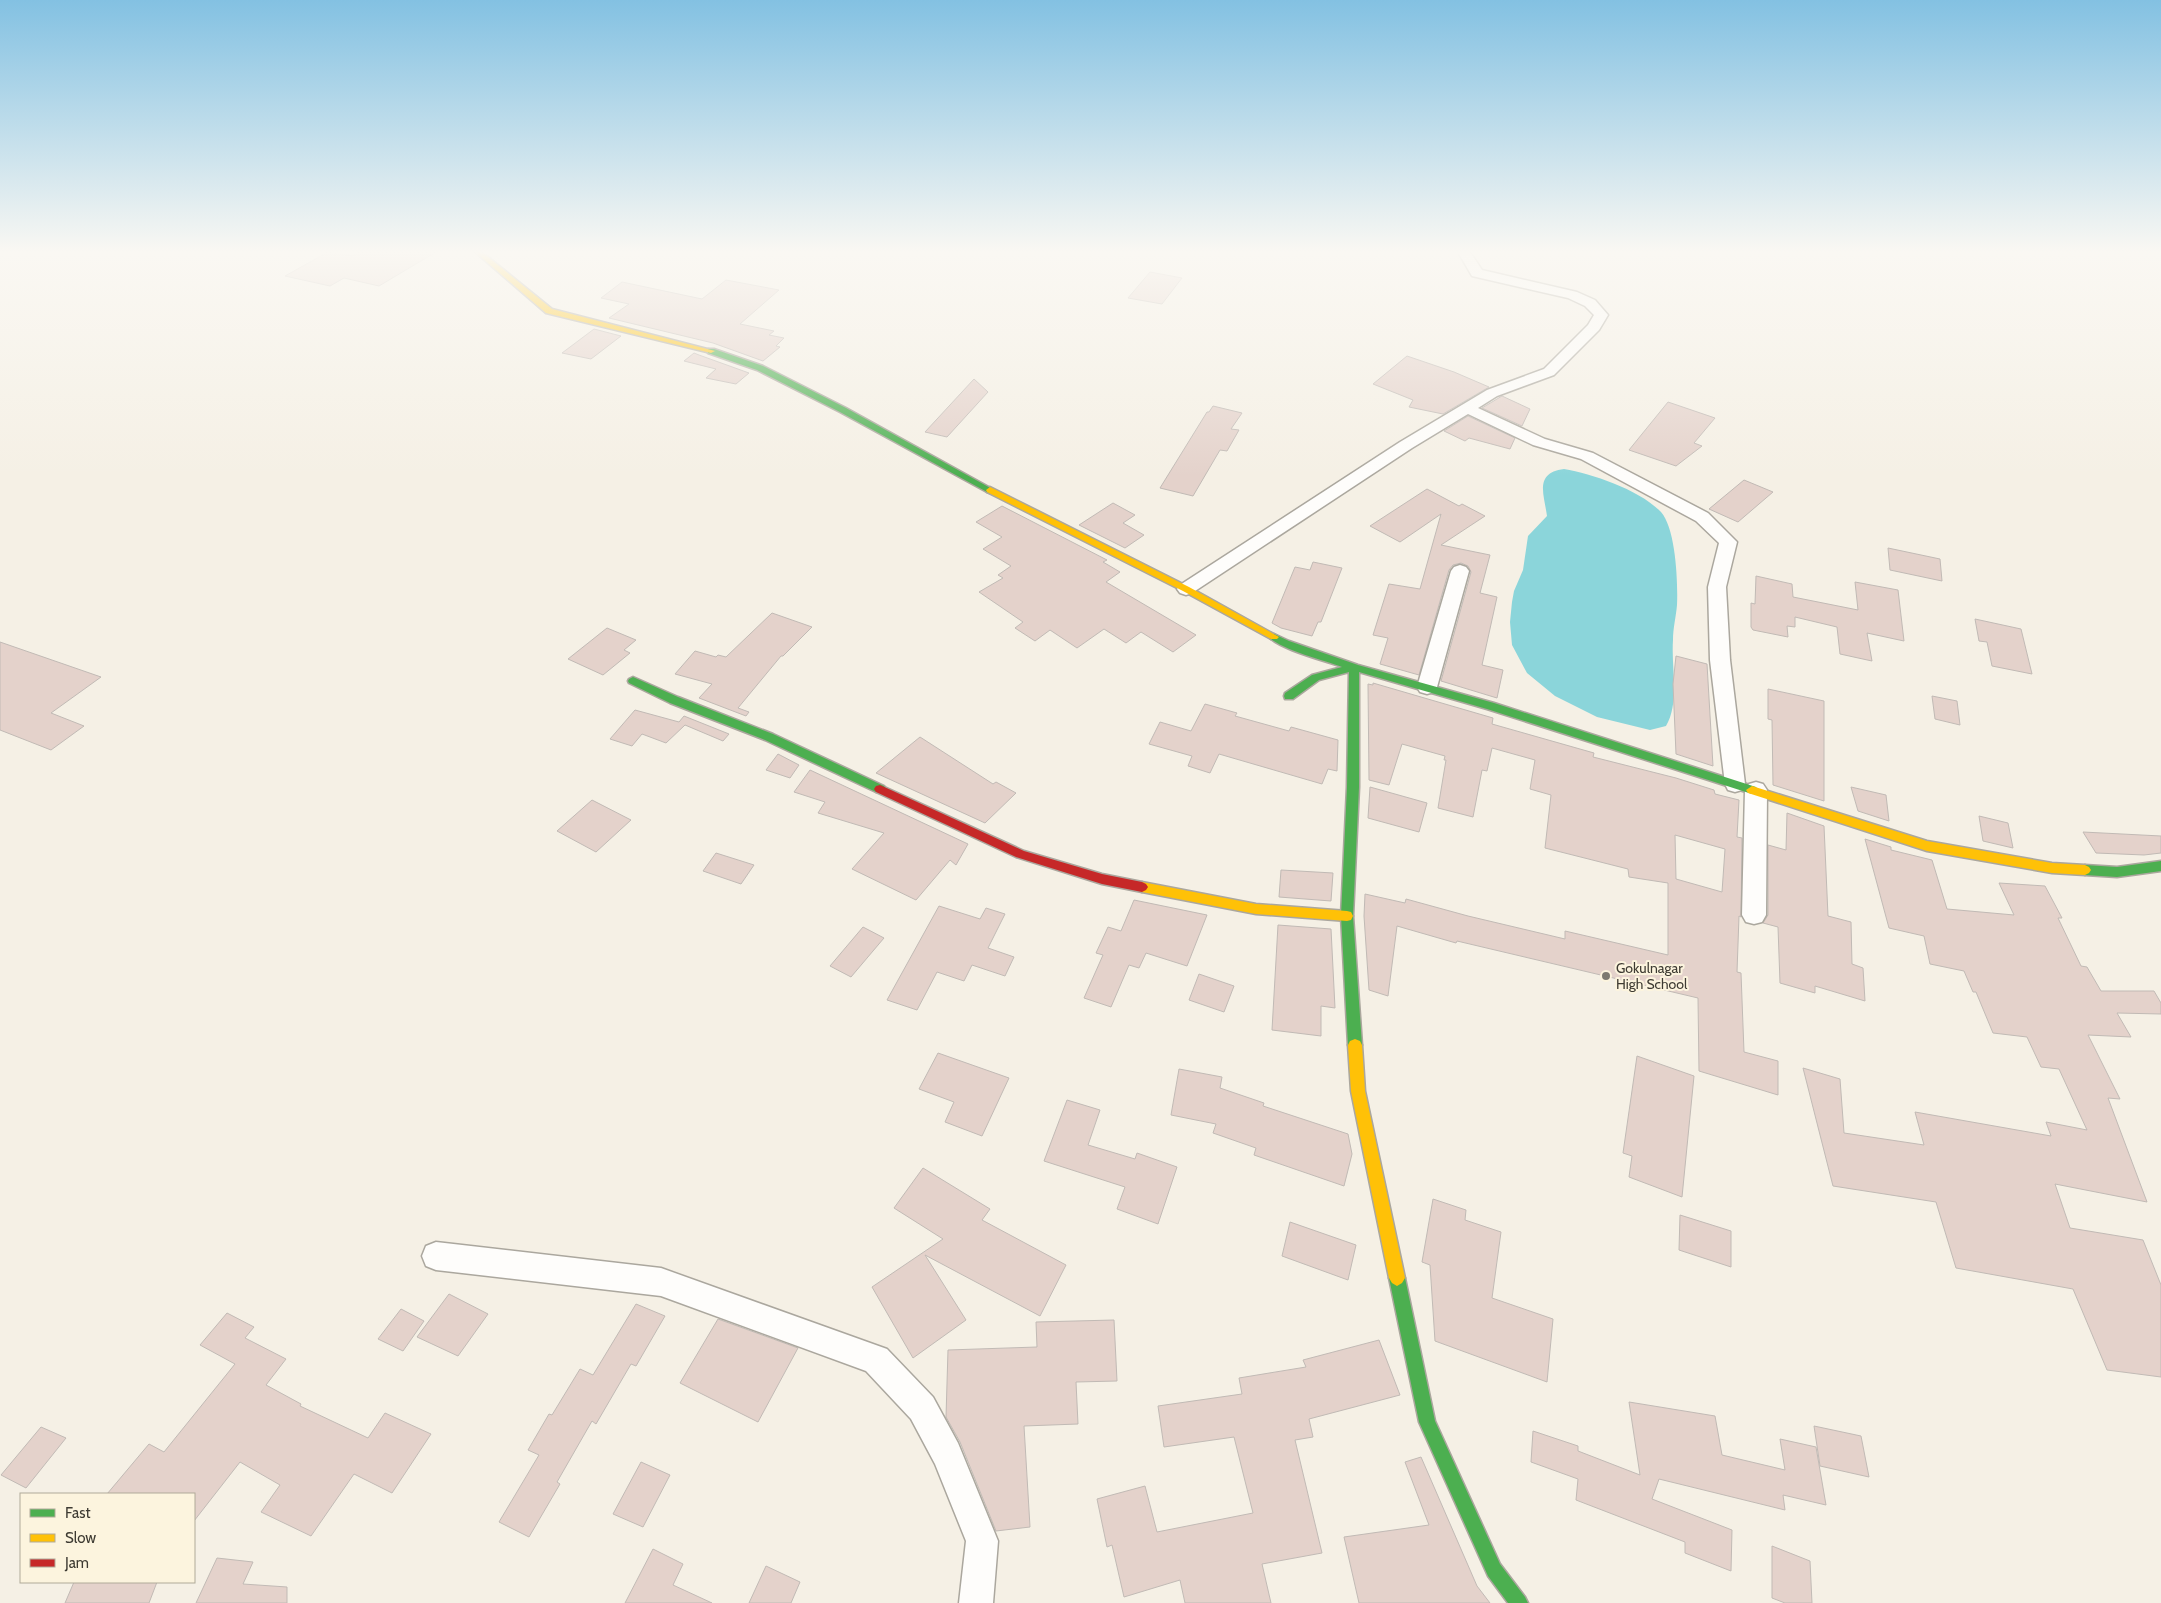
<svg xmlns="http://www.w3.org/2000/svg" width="2161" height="1603" font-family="Cabin,sans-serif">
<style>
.water{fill:#8bd5da}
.building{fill:#e4d2cb;stroke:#c1bab5;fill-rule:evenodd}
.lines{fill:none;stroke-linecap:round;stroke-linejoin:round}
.street-casing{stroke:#aba79e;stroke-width:3}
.fast-casing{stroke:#aba79e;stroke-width:3}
.slow-casing{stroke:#aba79e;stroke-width:3}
.jam-casing{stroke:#aba79e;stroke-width:3}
.street{fill:#fefdfb;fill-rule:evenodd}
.fast{fill:#4caf50;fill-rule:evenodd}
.slow{fill:#ffc107;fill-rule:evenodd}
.jam{fill:#c62828;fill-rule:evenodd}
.poi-dot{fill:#7d7a71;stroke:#fcf4de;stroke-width:2}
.labels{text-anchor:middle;stroke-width:4;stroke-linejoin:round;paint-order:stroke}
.poi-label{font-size:14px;fill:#3d3a32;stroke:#fcf4de;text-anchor:start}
</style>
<rect width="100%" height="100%" fill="#f5f0e5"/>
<!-- water -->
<path class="water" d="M1564 469C1593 474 1640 490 1661 512 1676 529 1678 583 1677 605 1676 617 1673 628 1673 640 1671 668 1680 702 1666 726L1650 730 1597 717 1555 696 1527 673 1512 645 1510 622 1512 602 1514 591 1523 570 1528 536 1547 516C1544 494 1534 473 1564 469Z"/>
<!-- building -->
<path class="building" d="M328 252 352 256 359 252H436L379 286 344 278 330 286 285 276Z
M1150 272 1182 278 1162 304 1128 298Z
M726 280 779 290 740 324 774 331 769 335 784 338 776 346 780 347 763 361 713 343 609 318 629 304 601 298 622 282 702 299Z
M594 329 621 336 591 359 562 353Z
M694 353 699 355 749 373 736 384 706 378 716 369 684 361Z
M1407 356 1454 372 1489 387 1443 414 1409 407 1413 400 1373 384Z
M974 379 988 392 947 437 925 432Z
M1502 396 1530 409 1522 426 1482 408Z
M1668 402 1715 418 1694 443 1702 446 1676 466 1629 450Z
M1213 406 1242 413 1231 429 1239 430 1227 451 1220 450 1193 496 1160 488 1207 412H1209Z
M1468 416 1515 438 1510 449 1469 438 1465 441 1444 431Z
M1744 480 1773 492 1738 522 1709 509Z
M1427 489 1459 506 1462 504 1485 516 1441 545 1490 555 1480 593 1497 597 1482 665 1503 670 1497 698 1441 681 1471 572 1468 566 1461 563 1453 565 1449 570 1419 675 1380 664 1388 638 1373 635 1389 584 1420 589 1441 514 1400 542 1370 526Z
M1113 503 1135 515 1123 523 1144 535 1125 548 1079 525Z
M1002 506 1107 560 1103 562 1120 572 1106 582 1196 635 1173 652 1141 632 1126 643 1104 629 1077 648 1050 630 1035 641 1015 628 1023 622 979 592 1003 578 998 575 1011 566 983 549 1002 537 976 522Z
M1888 548 1940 559 1942 581 1890 570Z
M1313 562 1342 568 1321 622H1318L1312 636 1281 628 1272 623 1295 567 1310 570Z
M1756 576 1792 584 1793 597 1858 610 1855 582 1898 590 1904 641 1867 633 1872 661 1840 654 1837 627 1795 617V627L1787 626 1788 637 1753 630 1751 627V603L1755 604Z
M772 613 812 627 783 656H781L738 708 749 712 746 716 699 698 712 684 675 674 695 651 716 657 718 655 726 657Z
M1975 619 2021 629 2032 674 1992 666 1987 642 1979 641Z
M607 628 636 640 624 650 630 653 603 675 568 659Z
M0 642 101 677 51 713 84 726 51 750 0 730Z
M1676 656 1707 664 1713 766 1676 754 1673 684Z
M1373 683 1493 718 1492 724 1594 753 1593 757 1676 778 1714 790 1715 794 1739 800 1737 837 1742 838 1741 917 1739 916 1737 972 1741 973 1744 1052 1778 1061V1095L1699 1071 1698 998 1457 941 1456 943 1397 926 1388 996 1369 990 1364 916 1365 894 1405 903 1406 899 1468 916 1565 939V931L1668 955V883L1629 877 1628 869 1545 848 1551 795 1530 789 1535 760 1492 748 1487 771 1482 770 1473 817 1438 808 1446 760H1444L1445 756 1402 744 1389 785 1369 780 1368 684 1373 685ZM1675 835 1725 849 1722 892 1676 879Z
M1768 689 1824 701V801L1773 785 1772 720 1768 719Z
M1932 696 1957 701 1960 725 1935 719Z
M1205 704 1237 713 1235 716 1289 731 1291 727 1338 740 1337 771 1328 769 1322 784 1219 754 1210 773 1188 766 1192 756 1149 744 1160 722 1191 731Z
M635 710 679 722 684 716 729 734 723 741 685 725 666 743 642 734 632 746 610 739Z
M920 737 993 784 996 782 1016 793 985 823 876 773Z
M778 754 799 765 790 778 766 770Z
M810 770 968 844 956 865 950 860 916 900 852 869 884 833 818 813 825 802 794 792Z
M1370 787 1427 803 1419 832 1368 818Z
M1851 787 1886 795 1889 821 1858 811Z
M592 800 631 820 596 852 557 831Z
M1787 813 1824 826 1828 916 1851 922 1852 964 1863 968 1865 1001 1815 986V993L1780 983 1778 927 1763 923 1768 915V845L1786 850Z
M1979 816 2008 823 2013 848 1983 841Z
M2083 832 2161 836V853L2144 855 2096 853Z
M1865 839 1891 847V850L1932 860 1947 909 2014 915 1999 883 2045 886 2062 918H2058L2081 966 2087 967 2101 991H2154L2161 1003V1014L2117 1013 2131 1037 2088 1035 2120 1099 2108 1098 2147 1202 2055 1184 2070 1228 2143 1240 2161 1285V1377L2107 1370 2073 1289 1956 1268 1936 1202 1833 1186 1803 1068 1840 1079 1844 1133 1924 1145 1915 1112 2051 1136 2046 1122 2087 1130 2059 1069 2041 1067 2027 1037 1993 1033 1976 992H1973L1964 971 1930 964 1924 936 1889 928Z
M716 853 754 865 741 884 703 871Z
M1281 870 1333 873 1331 901 1279 897Z
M1134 900 1207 915 1187 966 1146 953 1139 968 1129 965 1111 1007 1084 998 1103 955 1096 953 1108 927 1121 931Z
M939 906 980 919 986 908 1005 914 988 948 1014 957 1005 976 972 965 964 981 937 972 917 1010 887 1000Z
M1278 925 1331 929 1335 1008 1321 1006V1036L1272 1030Z
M863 927 884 938 851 977 830 966Z
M1199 974 1234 986 1224 1012 1189 1000Z
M938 1053 1009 1078 982 1136 945 1122 954 1102 919 1089Z
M1637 1056 1694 1076 1682 1197 1629 1177 1632 1156 1623 1153Z
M1179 1069 1222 1077 1220 1088 1264 1103 1263 1106 1348 1134 1352 1154 1344 1186 1254 1155 1256 1148 1213 1133 1216 1124 1171 1115Z
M1067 1100 1100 1110 1088 1145 1135 1159 1137 1153 1177 1167 1158 1224 1117 1209 1125 1187 1044 1161Z
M923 1168 990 1209 982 1220 1066 1265 1040 1316 925 1255 966 1320 913 1358 872 1287 943 1239 894 1208Z
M1433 1199 1466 1210 1465 1220 1501 1232 1492 1298 1553 1319 1547 1382 1435 1341 1430 1265 1422 1262Z
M1680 1215 1731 1231V1267L1679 1250Z
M1290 1222 1356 1245 1348 1280 1282 1256Z
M449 1294 488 1314 458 1356 417 1337Z
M636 1304 665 1316 636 1366 631 1364 596 1424 592 1421 557 1482 560 1484 529 1537 499 1522 539 1455 528 1450 549 1414 552 1415 580 1369 593 1375Z
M401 1309 424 1321 403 1351 378 1339Z
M227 1313 254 1327 245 1338 286 1359 266 1385 301 1404 300 1406 368 1438 385 1413 431 1434 392 1493 354 1474 311 1536 261 1512 280 1485 240 1462 194 1521V1494H107L149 1444 164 1452 235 1364 200 1345Z
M718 1319 798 1348 758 1422 680 1383Z
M1114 1320 1117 1381 1076 1382 1078 1424 1024 1426 1030 1527 996 1531 960 1442 946 1417 948 1350 1037 1347 1036 1322Z
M1379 1340 1400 1395 1309 1419 1313 1437 1295 1440 1322 1553 1262 1564 1271 1603H1185L1180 1580 1124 1597 1112 1545 1107 1547 1097 1499 1145 1486 1157 1532 1253 1513 1234 1437 1164 1447 1158 1406 1242 1394 1239 1378 1306 1367 1303 1360Z
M1629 1402 1715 1416 1722 1455 1785 1470 1780 1439 1816 1447 1826 1505 1783 1495 1785 1510 1659 1479 1652 1499 1732 1530 1731 1571 1685 1553V1542L1576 1500 1578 1479 1531 1462 1533 1431 1578 1446V1451L1640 1475Z
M1814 1426 1861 1436 1869 1477 1820 1466Z
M41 1427 66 1438 26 1488 1 1475Z
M1421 1457 1477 1586 1490 1603H1359L1344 1537 1429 1525 1405 1462Z
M641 1462 670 1475 643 1527 613 1514Z
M1772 1546 1810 1561 1812 1603H1785L1772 1598Z
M653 1549 683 1564 673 1585 712 1603H625Z
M217 1558 253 1562 243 1584 287 1587V1603H196Z
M766 1566 800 1582 791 1603H749Z
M74 1582H157L149 1603H65Z"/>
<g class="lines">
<!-- street casing -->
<g class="street-casing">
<path id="street" d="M1458 252H1470L1482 270 1577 292 1595 300 1608 315 1599 330 1554 375 1497 396 1478 408 1545 439 1593 453 1708 513 1737 542 1726 587 1730 660 1745 784 1742 790 1735 792 1728 790 1725 784 1710 660 1708 587 1719 543 1696 521 1581 459 1533 445 1468 414 1412 448 1192 593 1186 595 1180 593 1177 589 1180 585 1400 442 1487 390 1544 369 1588 325 1594 315 1585 306 1568 298 1472 276Z
M1460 565 1466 567 1469 571 1437 687 1434 692 1427 694 1420 692 1417 687 1451 571 1454 567Z
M1756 782 1763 784 1767 790 1766 915 1762 922 1754 924 1746 922 1742 915 1745 790 1749 784Z
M436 1242 661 1268 887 1349 933 1397 958 1443 998 1541 993 1603H959L966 1541 935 1464 911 1419 866 1371 661 1296 436 1270 426 1266 422 1256 426 1246Z"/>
</g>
<!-- fast casing -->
<g class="fast-casing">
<path id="fast" d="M708 349H714L763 366 846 408 994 490 990 493 987 492 840 412 757 370 708 353Z
M1274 634 1289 641 1358 665 1494 703 1756 787 1758 790 1752 794 1487 709 1359 672V787L1353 916 1362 1045 1360 1049 1355 1051 1350 1049 1348 1045 1341 916 1347 787 1349 672 1319 680 1293 699H1285L1284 696 1285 693 1312 675 1342 667C1326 661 1279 649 1269 637Z
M633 677 678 697 773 734 884 786 886 789 884 792H876L765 740 670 703 629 683 628 681 629 679Z
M2161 861V871L2117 877 2085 875 2081 873 2079 870 2081 867 2085 865 2117 867Z
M1397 1270 1402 1273 1405 1278 1435 1421 1500 1564 1525 1597 1528 1603H1508L1488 1576 1419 1422 1389 1278 1392 1273Z"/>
</g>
<!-- slow casing -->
<g class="slow-casing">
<path id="slow" d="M475 252H482L552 309 715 351 711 353 546 313Z
M990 487 1189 587 1279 637 1277 639H1271L1183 591 987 492 986 490Z
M1752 786 1927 841 2052 863 2085 865 2089 867 2091 870 2089 873 2085 875 2052 873 1927 851 1748 793 1746 790Z
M1142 882 1256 904 1347 911 1351 912 1353 916 1351 920 1347 921 1256 914 1142 892 1138 890 1136 887 1138 884Z
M1355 1039 1360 1041 1362 1045 1365 1091 1405 1278 1402 1283 1397 1286 1392 1283 1389 1278 1351 1091 1348 1045 1350 1041Z"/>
</g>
<!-- jam casing -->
<g class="jam-casing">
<path id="jam" d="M880 785 1024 851 1102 874 1142 882 1146 884 1148 887 1146 890 1142 892 1102 884 1016 857 876 792 874 789 876 786Z"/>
</g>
<!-- street -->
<use href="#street" class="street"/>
<!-- fast -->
<use href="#fast" class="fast"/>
<!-- slow -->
<use href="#slow" class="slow"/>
<!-- jam -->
<use href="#jam" class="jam"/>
</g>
<!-- sky -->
<linearGradient id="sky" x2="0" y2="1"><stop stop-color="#83c1e2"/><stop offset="0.53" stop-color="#faf8f3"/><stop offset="1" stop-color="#faf8f3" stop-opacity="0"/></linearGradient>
<rect width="2161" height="476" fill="url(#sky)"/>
<!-- markers -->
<circle class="poi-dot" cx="1606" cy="976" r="5"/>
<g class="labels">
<!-- poi labels -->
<g class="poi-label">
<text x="1616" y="973">Gokulnagar<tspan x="1616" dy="16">High School</tspan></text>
</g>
</g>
<!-- legend -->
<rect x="20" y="1493" width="175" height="90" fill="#fcf4de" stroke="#b0aa99"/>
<rect x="30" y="1509" width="25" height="8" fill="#4caf50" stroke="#b0aa99"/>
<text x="65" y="1518" font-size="15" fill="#3d3a32">Fast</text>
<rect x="30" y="1534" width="25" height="8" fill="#ffc107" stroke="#b0aa99"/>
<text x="65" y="1543" font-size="15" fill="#3d3a32">Slow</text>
<rect x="30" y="1559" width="25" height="8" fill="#c62828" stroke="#b0aa99"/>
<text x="65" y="1568" font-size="15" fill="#3d3a32">Jam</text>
</svg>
